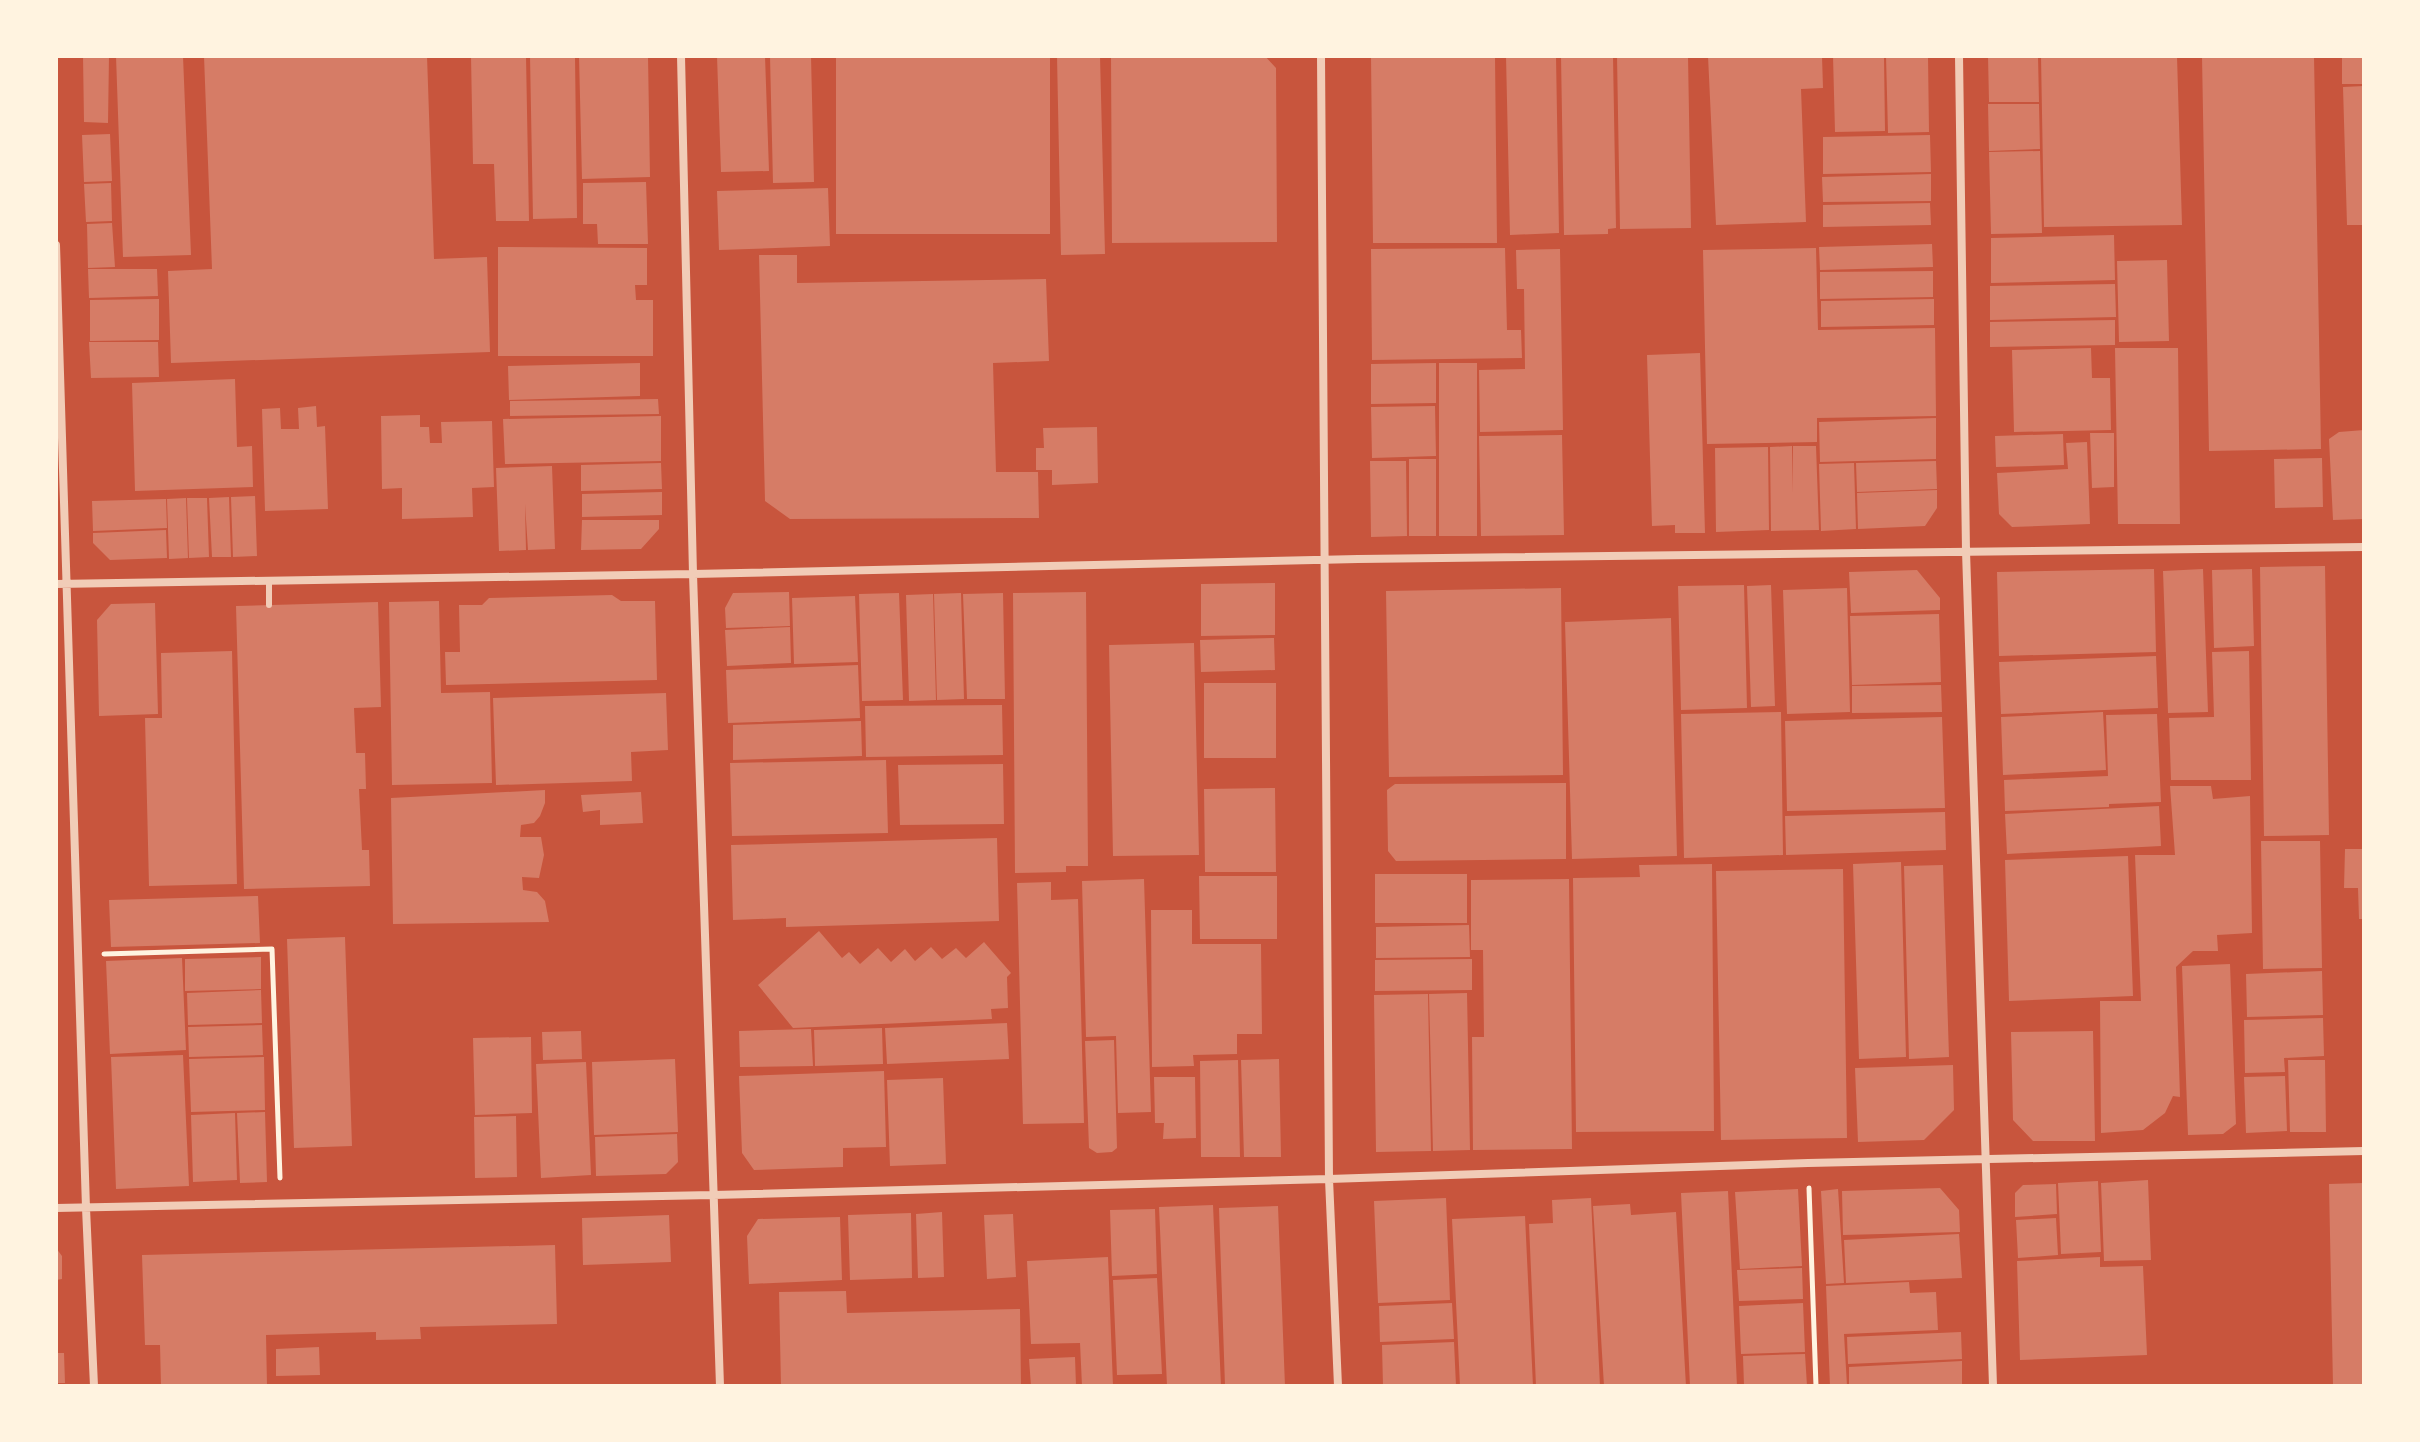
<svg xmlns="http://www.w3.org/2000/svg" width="2420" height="1442" font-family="'Source Serif 4',serif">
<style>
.building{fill:#d67c66}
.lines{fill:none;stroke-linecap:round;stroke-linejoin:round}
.path{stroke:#fff3e0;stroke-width:5}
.service{stroke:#f1ccb7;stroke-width:6}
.minor{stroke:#f1ccb7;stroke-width:8}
</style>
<rect width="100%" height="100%" fill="#c8553d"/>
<!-- building -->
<path class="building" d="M83 56H109L108 123 84 122Z
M116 56H183L191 255 123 257Z
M204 56H427L434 259 487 257 490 352 171 363 168 271 212 269Z
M471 56H526L529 221H496L494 164H473Z
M530 56H575L577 218 533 219Z
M579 56H648L650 177 582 179Z
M717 56H765L769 171 721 172Z
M770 56H811L814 182 773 183Z
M836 56H1050V234H836Z
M1057 56H1100L1105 254 1061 255Z
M1111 56H1265L1276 68 1277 242 1112 243Z
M1371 56H1495L1497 243H1373Z
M1506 56H1556L1559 233 1510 235Z
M1561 56H1613L1616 228 1608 229V234L1564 235Z
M1617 56H1688L1691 228 1620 229Z
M1708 56H1822L1823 88 1801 89 1806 222 1716 225Z
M1833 56H1884L1885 131 1835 132Z
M1886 56H1928L1929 132 1888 133Z
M1988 56H2038L2039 102H1989Z
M2041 56H2177L2182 225 2044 227Z
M2202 56H2314L2321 449 2209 451Z
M2342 56H2364V84H2342Z
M2364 86V225H2347L2343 87Z
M1988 104H2039L2040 149 1989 151Z
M110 134 112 181 84 182 82 135Z
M1930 135 1931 172 1823 174V137Z
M2040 151 2042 233 1991 234 1989 152Z
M1931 174V201L1823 202 1822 177Z
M646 182 648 244H598L597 224H583V183Z
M111 183 112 221 86 222 84 184Z
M828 188 830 246 719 250 717 191Z
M1930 203 1931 225 1823 227V205Z
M112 223 115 267 88 268 87 224Z
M2114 235 2115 280 1991 283V238Z
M1932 244 1933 267 1820 270 1819 247Z
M498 247 647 248V285H635L636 300H653V356H498Z
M1505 248 1507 330H1521L1522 358 1372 360 1371 249Z
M1816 248 1818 330 1935 328 1936 416 1817 418V442L1707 444 1703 250Z
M1560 249 1563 430 1480 432 1479 370 1525 369 1524 289H1517L1516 250Z
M759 255H797V283L1046 279 1049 361 993 363 996 472H1038L1039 518 790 519 765 501Z
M2167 260 2169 341 2119 342 2117 261Z
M88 269H157L158 296 89 298Z
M1933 271V297L1820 299V272Z
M2115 284 2116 317 1990 320V286Z
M159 299V340L90 341V300Z
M1934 299V325L1821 327V301Z
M2115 320V345L1990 347V322Z
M89 342H158L159 377 91 378Z
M2091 348 2092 378H2110L2111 430 2014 432 2012 350Z
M2115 348H2178L2180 524H2118Z
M1700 353 1705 533H1675V525L1652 526 1647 355Z
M640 363V396L509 400 508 366Z
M1436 363V403L1371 404V364Z
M1439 363H1477V536H1439Z
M235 379 237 447 252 446 253 487 135 491 132 383Z
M658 399 659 414 510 416V401Z
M316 406 317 427 325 426 328 509 265 511 262 409 280 408 281 429H299L298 408Z
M1435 406 1436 456 1372 458 1371 407Z
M420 415V427H429L430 443H442L441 422 492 421 494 487 472 488 473 517 402 519V488L382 489 381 416Z
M661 416V461L505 464 503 419Z
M1936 418V459L1820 462 1819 422Z
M1097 427 1098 483 1052 485V470H1036V448H1044L1043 428Z
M2364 430V519L2333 520 2329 439 2339 432Z
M2090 433H2114V487L2092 488Z
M2063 434 2064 465 1996 467 1995 436Z
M1562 435 1564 535 1481 536 1479 436Z
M2087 442 2090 524 2012 527 1999 514 1997 473 2068 469 2066 443Z
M1792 446 1793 493V446H1816L1819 530 1771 531 1770 447Z
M1768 447 1769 530 1716 532 1715 448Z
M2322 458 2323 507 2275 508 2274 459Z
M1409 459H1436V536H1409Z
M1370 461H1406L1407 536 1371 537Z
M1936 461 1937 489 1857 492 1856 463Z
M661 463 662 489 581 491V465Z
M1854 463 1856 529 1821 531 1819 464Z
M552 466 555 549 528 550 525 504 526 550 499 551 496 468Z
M1937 490V508L1925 526 1858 529 1857 493Z
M662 492V515L582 517V494Z
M255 496 257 556 233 557 231 497Z
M229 497 231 557H212L209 498Z
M186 498 188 558 169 559 167 499Z
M187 498H207L209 557 189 558Z
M166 499 167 528 93 531 92 501Z
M582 520H659V529L641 549 581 550Z
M166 530 167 558 110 560 93 543V533Z
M2325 566 2329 835 2264 836 2260 567Z
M2154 569 2156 652 1999 656 1997 572Z
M2203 569 2208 712 2168 713 2163 571Z
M2252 569 2254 646 2214 648 2212 570Z
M1917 570 1940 598V610L1851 613 1849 572Z
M1275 583V635L1201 636V584Z
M1744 585 1747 708 1681 710 1678 586Z
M1771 585 1775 706 1751 707 1747 586Z
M1561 588 1563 775 1389 777 1386 591Z
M1847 588 1850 712 1787 714 1783 590Z
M789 592 790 626 726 628 725 608 733 593Z
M1086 592 1088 866H1066V872L1015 873 1013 593Z
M899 593 903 700 862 701 859 594Z
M961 593 964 699 937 700 934 594Z
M1003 593 1005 699H967L963 594Z
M933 594 936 700 909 701 906 595Z
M612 595 621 601H655L657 680 446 685 445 652H460L459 605H482L489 598Z
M855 596 858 662 794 664 792 598Z
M439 601 441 693 490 692 492 783 392 785 389 602Z
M378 602 381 707 354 708 356 753H365L366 789H359L362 850H369L370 886 244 889 236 606Z
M155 603 158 714 99 716 97 620 111 604Z
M1939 614 1941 682 1852 685 1850 616Z
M1671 618 1677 856 1572 859 1565 622Z
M790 627 791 663 727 666 725 630Z
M1274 638 1275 670 1201 672 1200 640Z
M1194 643 1199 855 1113 856 1109 645Z
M232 651 237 884 149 886 145 718H162L161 653Z
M2249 651 2251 780H2171L2169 718 2214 717 2212 652Z
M2156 656 2158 708 2001 714 1999 662Z
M858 665 860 718 728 723 726 670Z
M1204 683H1276V758H1204Z
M1941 685 1942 712 1852 713V686Z
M666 693 668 750 631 752 632 781 496 785 493 698Z
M1002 705 1003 755 866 757 865 706Z
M1781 712 1783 855 1684 858 1681 714Z
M2103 712 2106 770 2003 775 2001 717Z
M2157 714 2161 802 2109 804V807L2005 811 2004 780 2108 776 2106 715Z
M1942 717 1945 808 1787 811 1785 721Z
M861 721 862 756 733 760V725Z
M886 760 888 833 732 836 730 763Z
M1003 764 1004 824 900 825 898 765Z
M1566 783V859L1396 861 1388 851 1387 790 1395 784Z
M2170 786H2211L2213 799 2250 796 2252 933 2217 935 2218 951H2193L2176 967 2180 1097 2173 1096 2165 1113 2143 1130 2101 1133 2100 1001H2141L2135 855H2175Z
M1275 788 1276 872H1205L1204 789Z
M545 790V803L540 816 534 823 521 825 520 837H541L544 855 539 878 522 877 523 890 537 892 545 901 549 922 393 924 391 798Z
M641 792 643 823 600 825V810L583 812 581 795Z
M2159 806 2161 846 2007 854 2005 814Z
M1945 812 1946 850 1786 855 1785 816Z
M997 838 999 921 786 927V918L733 920 731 845Z
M2261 841H2320L2322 968 2263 969Z
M2345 849H2364V919H2359L2358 888H2344Z
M2128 856 2133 996 2009 1001 2005 860Z
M1901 862 1906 1057 1859 1059 1853 864Z
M1712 864 1714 1131 1576 1132 1573 878 1640 877 1639 865Z
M1943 865 1949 1057 1909 1059 1904 866Z
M1843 869 1847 1138 1721 1140 1716 871Z
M1375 874H1467V923H1375Z
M1199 876H1277V939H1200Z
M1144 879 1151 1112 1118 1113 1116 1036 1086 1037 1082 881Z
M1569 879 1572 1149 1473 1150 1472 1037H1484L1483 950H1471V880Z
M1051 882V900L1078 899 1084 1123 1023 1124 1017 883Z
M258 896 260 943 111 947 109 900Z
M1151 910H1192V944H1261L1262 1034H1237V1054L1193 1055 1194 1066 1152 1067Z
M1469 925 1470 957 1376 958V927Z
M819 931 842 958 849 952 860 964 878 948 891 962 905 949 915 961 931 947 942 959 956 948 966 958 984 942 1011 973 1007 977 1008 1008 991 1009 992 1019 793 1028 758 985Z
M345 937 352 1146 294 1148 287 939Z
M261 957V989L185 991V959Z
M182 958 186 1050 110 1054 106 961Z
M1472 959V990L1375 991V960Z
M2230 964 2236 1124 2223 1134 2188 1135 2182 966Z
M2322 971 2323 1015 2247 1017 2246 974Z
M261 990 262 1023 188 1025 187 993Z
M1467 993 1470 1150 1433 1151 1429 994Z
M1428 994 1431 1151 1376 1152 1374 995Z
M2323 1018 2324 1056 2284 1058 2285 1072 2245 1073 2244 1020Z
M1007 1023 1009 1059 887 1064 885 1028Z
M262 1025 263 1055 189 1057 188 1027Z
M882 1028 883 1064 815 1066 814 1030Z
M811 1029 813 1066 740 1067 739 1031Z
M581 1031 582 1059 543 1060 542 1032Z
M2093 1031 2095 1141H2033L2013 1120 2011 1032Z
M531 1037 532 1113 475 1115 473 1038Z
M1114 1040 1117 1148 1112 1152 1097 1153 1089 1148 1085 1041Z
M183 1055 189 1186 116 1189 111 1057Z
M264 1057 265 1110 191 1112 189 1059Z
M675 1059 678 1132 594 1135 592 1062Z
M1279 1059 1281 1157H1244L1241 1060Z
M1238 1060 1240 1157H1201L1200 1061Z
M2288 1060H2325L2326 1132H2290Z
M586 1062 591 1175 541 1178 536 1064Z
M1953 1065 1954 1110 1924 1140 1858 1142 1855 1068Z
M884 1071 886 1147 843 1148V1167L754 1170 742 1153 739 1076Z
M2285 1076 2287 1131 2246 1133 2244 1077Z
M1154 1077H1195L1196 1138 1163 1139 1164 1123H1155Z
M943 1078 946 1164 890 1166 887 1080Z
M265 1112 267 1182 240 1183 237 1113Z
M235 1113 237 1180 193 1182 191 1115Z
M516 1116 517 1177 475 1178 474 1117Z
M677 1134 678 1162 666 1174 596 1176 595 1137Z
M2148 1180 2151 1260 2104 1261 2101 1183Z
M2098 1181 2101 1252 2061 1254 2058 1183Z
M2364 1183V1386H2333L2329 1184Z
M2056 1184 2057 1214 2015 1217V1193L2023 1185Z
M1940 1188 1959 1210 1960 1232 1843 1235 1842 1191Z
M1798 1189 1802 1266 1740 1269 1735 1192Z
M1838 1189 1844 1283 1826 1284 1821 1191Z
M1728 1191 1737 1386H1690L1681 1193Z
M1446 1198 1450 1300 1378 1303 1374 1201Z
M1591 1198 1600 1386H1536L1529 1224 1553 1223 1552 1200Z
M1630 1204 1631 1215 1676 1212 1686 1386H1604L1593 1206Z
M1213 1205 1221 1386H1167L1159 1207Z
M1278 1206 1285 1386H1225L1219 1208Z
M1155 1209 1157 1274 1112 1276 1110 1210Z
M942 1212 944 1277 918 1278 916 1214Z
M911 1213 912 1278 850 1280 848 1215Z
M1013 1214 1016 1277 987 1279 984 1215Z
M669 1215 671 1262 583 1265 582 1218Z
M1525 1216 1533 1386H1460L1452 1219Z
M840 1217 842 1280 749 1284 747 1236 758 1219Z
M2056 1218 2058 1255 2018 1258 2016 1220Z
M1959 1234 1962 1278 1846 1283 1844 1240Z
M555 1245 557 1324 420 1327 421 1339 376 1340V1332L266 1335 267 1386H161L160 1345H145L142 1255Z
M56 1248 62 1256V1279L56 1280Z
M1108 1257 1113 1386H1082L1080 1343 1031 1344 1027 1261Z
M2100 1257V1267L2143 1266 2147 1355 2020 1360 2017 1261Z
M1802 1268 1803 1299 1739 1301 1737 1270Z
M1157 1278 1162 1374 1117 1375 1113 1280Z
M1909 1282 1910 1293 1936 1292 1938 1330 1844 1334 1847 1386H1830L1826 1286Z
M846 1291 847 1313 1020 1309 1021 1386H781L779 1292Z
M1452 1303 1454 1339 1380 1342 1379 1306Z
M1803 1303 1805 1352 1741 1354 1739 1306Z
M1961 1332 1962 1359 1848 1364 1847 1337Z
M1454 1342 1456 1386H1383L1382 1345Z
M319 1347 320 1375 276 1376V1349Z
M56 1353H64L65 1383H56Z
M1805 1354 1807 1386H1744L1743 1356Z
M1075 1357 1076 1386H1031L1029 1359Z
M1962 1361V1386H1849V1367Z"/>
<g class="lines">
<!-- path -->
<path class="path" d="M104 954 272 949 280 1178
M1809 1188 1816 1386"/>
<!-- service -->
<path class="service" d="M269 581V605"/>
<!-- minor -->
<path class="minor" d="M681 56 693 574 720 1386
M1321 56 1329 1179 1338 1386
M1959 56 1966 551 1993 1386
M56 245 86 1208 94 1386
M56 584 693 574 1358 559 2364 547
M56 1208 713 1195 1329 1179 1808 1163 2364 1151"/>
</g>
<!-- border -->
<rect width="2420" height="1442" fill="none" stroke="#fff3e0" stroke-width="116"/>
</svg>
